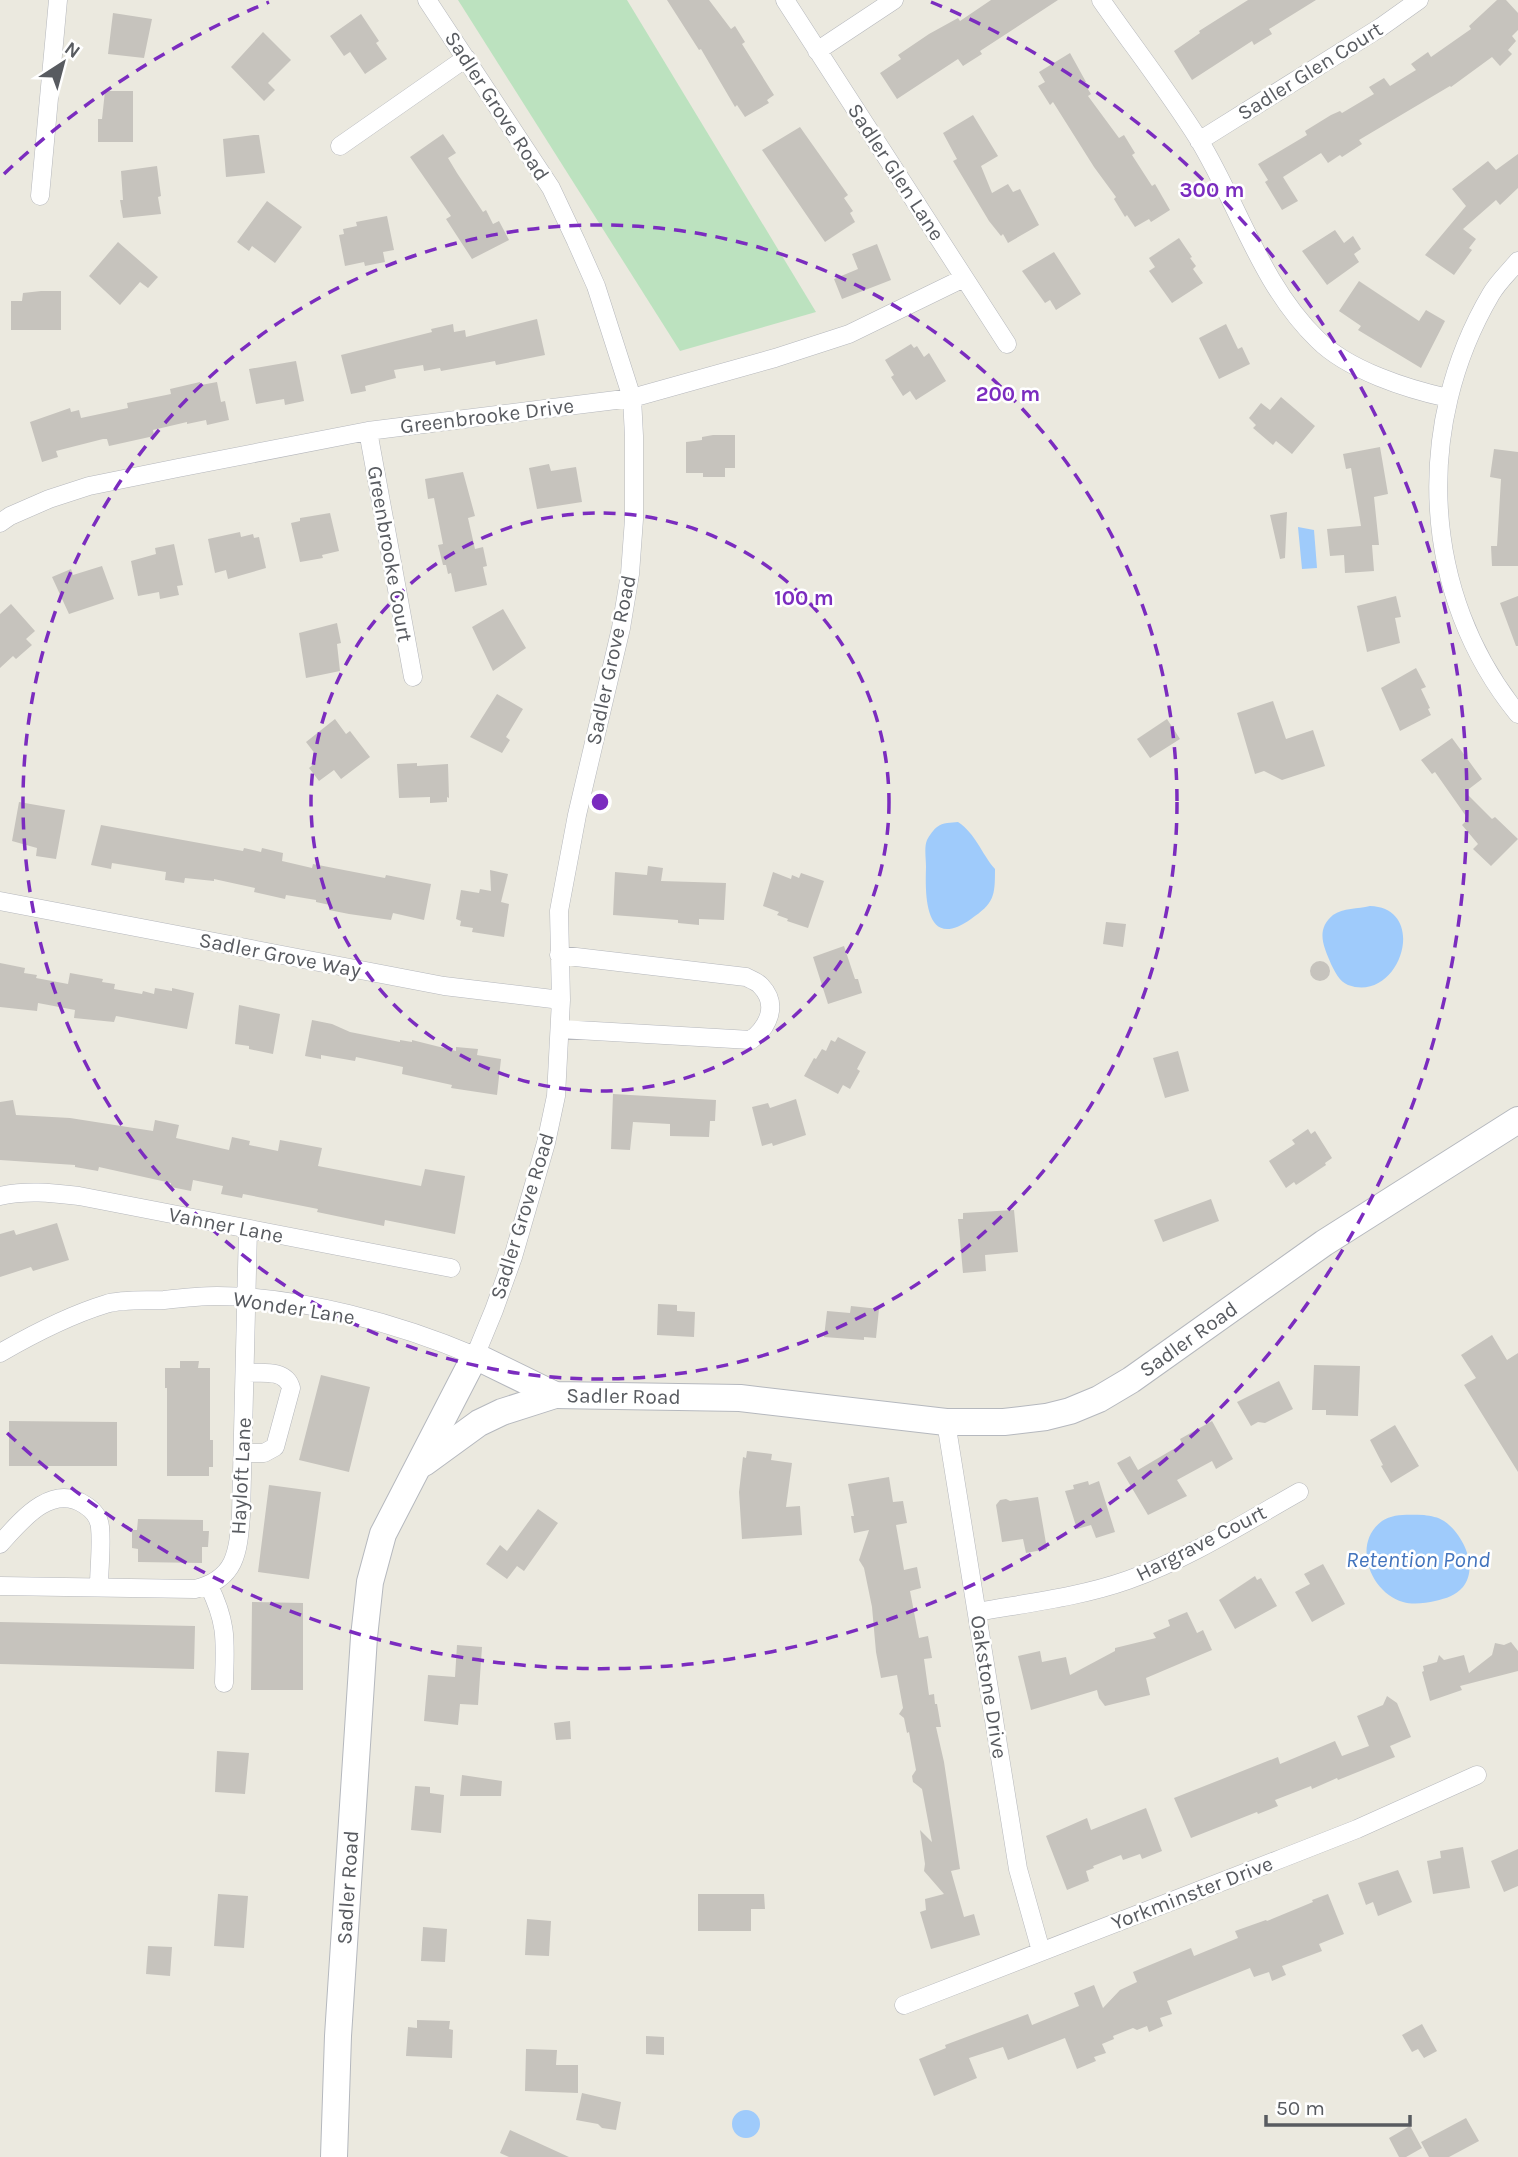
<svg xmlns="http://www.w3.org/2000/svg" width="1518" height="2157" font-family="Karla,sans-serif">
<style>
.green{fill:#bce2bf}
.water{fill:#9fcbfb}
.building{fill:#c6c3bd}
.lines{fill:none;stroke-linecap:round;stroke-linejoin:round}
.street-casing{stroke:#b5b7bc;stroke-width:19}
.secondary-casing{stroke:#b5b8be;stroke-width:28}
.street{stroke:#fff;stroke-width:18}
.secondary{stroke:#fff;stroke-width:26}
.ring{fill:none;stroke:#7b2cbf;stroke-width:3.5;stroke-dasharray:12 9}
.labels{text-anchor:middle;stroke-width:5;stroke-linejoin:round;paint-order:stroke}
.street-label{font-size:21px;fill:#585b60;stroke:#fff}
.water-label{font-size:23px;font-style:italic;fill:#4374bd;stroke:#fff}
.centre{fill:#7b2cbf;stroke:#fff;stroke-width:3.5}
.ring-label{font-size:21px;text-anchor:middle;font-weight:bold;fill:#7b2cbf;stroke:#fff;stroke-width:5;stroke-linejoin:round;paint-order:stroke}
</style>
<rect width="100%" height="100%" fill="#ebe9df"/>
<!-- green -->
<path class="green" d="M458 0H627L816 312 680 351Z"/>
<!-- water -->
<path class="water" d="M1298 527 1314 530 1317 568 1302 569Z
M958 822C976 834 981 853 995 869 995 897 994 903 971 919 925 952 925 896 926 867 926 859 924 847 927 840 929 836 934 829 937 827 943 822 951 823 958 822Z
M1370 906C1430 908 1400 1004 1348 985 1339 981 1335 972 1331 964 1324 947 1315 930 1333 915 1343 908 1358 909 1370 906Z
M1424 1515C1431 1516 1438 1517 1444 1521 1463 1534 1479 1567 1463 1587 1455 1596 1447 1598 1435 1601 1426 1603 1413 1605 1403 1602 1371 1593 1351 1544 1382 1521 1394 1513 1411 1515 1424 1515Z
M732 2124a14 14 0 1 1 28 0a14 14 0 1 1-28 0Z"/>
<!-- building -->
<path class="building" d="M667 0H709L731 29 735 26 745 42 742 44 774 95 767 100 769 103 745 117 737 105 735 107 701 49 699 50Z
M991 0H1058L980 51 982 54 963 66 958 59 897 99 880 73 901 59 898 55 929 34 958 18 960 21Z
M1248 0H1316L1269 29 1272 34 1254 45 1252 41 1192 80 1174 51 1200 33 1199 31Z
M1497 0H1506L1518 13V30L1512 36 1516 41 1508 50 1512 54 1500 66 1492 57 1451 87 1450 86 1359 140 1362 144 1342 157 1340 155 1328 163 1321 153 1283 177 1298 201 1282 210 1265 182 1268 180 1258 164 1307 135 1305 131 1331 115 1340 111 1342 113 1374 94 1369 87 1384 78 1390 86 1416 70 1411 64 1428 52 1431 57 1471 29 1469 26Z
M113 13 152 19 144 58 108 54Z
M361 14 379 41 376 43 387 59 365 74 350 52 344 56 330 36Z
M263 32 291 60 268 83 275 90 264 101 231 67Z
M1070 53 1086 82 1084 83 1091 94 1088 96 1119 138 1124 135 1135 153 1132 155 1152 186 1155 184 1170 210 1151 222 1149 219 1135 227 1127 215 1125 217 1114 199 1116 197 1094 167 1053 102 1050 105 1038 86 1045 82 1039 72Z
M105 91H133V142H98V119H102Z
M973 115 998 156 981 166 992 193 1008 184 1013 192 1020 189 1039 225 1008 243 1003 234 1001 236 989 221 953 161 957 159 943 133Z
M800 127 848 195 844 198 853 211 850 213 855 222 825 242 762 150Z
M443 134 456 153 448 158 457 173 483 212 486 210 493 224 499 221 509 240 472 259 446 219 451 216 410 157Z
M254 135H259L265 173 226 177 223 139Z
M1518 154V188L1500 205 1496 200 1463 229 1476 239 1469 248 1472 250 1454 275 1425 255 1466 206 1452 189 1488 161 1496 170Z
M157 166 161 196 158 197 161 214 123 218 120 200H123L121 171Z
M267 201 302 227 275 263 252 246 249 251 237 242Z
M387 216 394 250 383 252 385 262 365 266 364 262 345 266 339 235 344 234 343 229 357 226 356 222Z
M1335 230 1344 243 1353 236 1361 249 1354 254 1359 262 1327 285 1302 251Z
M1179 238 1192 257 1190 258 1196 266 1193 269 1203 283 1172 303 1149 271 1155 267 1149 258Z
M118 242 158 277 148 288 140 282 120 305 89 276Z
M877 244 891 280 842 299 834 279 858 269 852 254Z
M1054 252 1081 294 1056 310 1050 300 1045 303 1022 271Z
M1359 281 1419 321 1426 310 1445 321 1421 368 1358 330 1361 326 1339 311Z
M41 291H61V330H11V301H22L23 293Z
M537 319 545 355 496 365 495 361 441 371 440 368 424 371 423 365 394 370 396 378 365 386 366 391 351 394 341 355 432 332 431 329 453 324 454 332 465 330 466 337Z
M1226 324 1238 349 1242 347 1250 364 1219 379 1199 338Z
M911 344 914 348 917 346 924 357 929 353 946 381 916 400 910 391 903 396 891 377 894 375 885 360Z
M296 361 304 401 285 405 284 399 256 404 249 369Z
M200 382 201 385 217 382 221 402 225 401 229 420 207 425 206 420 187 424V422L153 430 154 436 109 446 107 439H103L56 451 58 457 42 462 30 422 70 408 71 412 79 410 81 418 128 408 127 403 171 394 170 389Z
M1281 397 1315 426 1292 454 1276 441 1273 445 1253 428 1256 425 1249 418 1261 403 1270 410Z
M713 435H735V468H725V477H703V473H686V442L702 440V437Z
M1380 447 1388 494 1374 497 1379 545H1372L1374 571 1345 573 1344 555 1330 556 1327 529 1361 526 1351 468 1346 469 1343 454Z
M1494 449 1518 452V566H1492L1491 546H1497L1501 479 1490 477Z
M549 464 551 471 576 467 582 502 537 509 529 468Z
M463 472 475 516 468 518 475 549 483 547 487 566 483 567 487 585 455 592 451 573 448 574 446 565H443L438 545 443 544 434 498 428 499 425 479Z
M1287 512 1285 558 1280 559 1270 515Z
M330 513 339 551 322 555 323 558 300 562 291 523 300 521V518Z
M240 532 241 537 253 534 254 538 259 537 266 568 228 579 226 570 215 573 208 539Z
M174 544 183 585 177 586 179 595 160 599 159 592 138 596 131 561 156 554 155 548Z
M102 566 114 599 69 614 52 577 71 569 73 575Z
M1396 596 1401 617 1395 618 1400 643 1367 652 1357 606Z
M1518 596V646H1516L1500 603Z
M11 604 35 631 26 639 32 645 16 659 13 656 0 668V614Z
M503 609 526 648 493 671 472 627Z
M337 623 341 643 337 644 340 671 306 678 299 633Z
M1416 668 1426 687 1421 689 1430 708 1428 709 1431 715 1400 731 1381 688Z
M497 694 523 709 506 737 510 740 502 753 470 737Z
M1273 701 1286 739 1313 730 1325 766 1282 780 1264 771 1255 774 1237 713Z
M335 719 346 734 350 731 370 757 341 779 334 770 319 781 309 768 316 762 313 758 316 755 306 742Z
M1167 719 1180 739 1150 758 1137 739Z
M1452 738 1482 779 1465 792 1492 819 1495 817 1518 839 1491 866 1473 849 1478 844 1462 825 1468 819 1435 772 1432 774 1421 760Z
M417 763V766L448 764 449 798 447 797V802L430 803V797L399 798 397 764Z
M19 802 65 810 56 859 36 856 37 848 12 841Z
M101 825 243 851 244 848 261 852 262 848 283 853 282 861 312 868 313 864 385 878 386 875 431 884 424 920 393 913 391 920 349 914 329 910 330 905 316 902V900L286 895 285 899 254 892 255 888 214 879V881L185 878 184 883 165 880 166 872 112 863 111 869 91 865Z
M648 866 663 868 661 881 726 883 724 920 699 919V925L678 923V920L613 915 615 872 647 875Z
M490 870 508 874 501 902 509 904 504 937 472 932 473 928 460 926 461 921 456 919 461 890 479 893 480 889 491 891Z
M773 872 791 879 792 875 799 878 801 873 824 881 808 928 787 921 788 919 777 915 779 912 763 906Z
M1106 922 1126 924 1123 947 1103 944Z
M844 946 855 979H858L862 993 828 1004 813 957Z
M1310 971a10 10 0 1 1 20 0a10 10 0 1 1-20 0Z
M0 963 25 968 24 973 37 975 36 978 68 984 70 973 103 979 102 982 115 984 114 989 142 994 143 991 154 994 155 988 172 991V988L194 993 187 1029 116 1016 114 1022 74 1018 75 1010 38 1003 37 1011 0 1007Z
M239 1005 280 1014 273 1054 249 1049V1046L235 1044Z
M312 1020 332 1024 350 1032 400 1042V1040L412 1042V1040L456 1051V1047L478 1049 477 1055 501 1059 497 1095 451 1088 452 1085 402 1074 403 1067 356 1057 355 1061 321 1055V1059L305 1056Z
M838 1037 866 1052 857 1069 860 1071 850 1089 843 1085 838 1094 804 1076 814 1058 816 1059 822 1049 826 1051 831 1040 835 1042Z
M1178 1051 1189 1091 1165 1098 1153 1058Z
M613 1094 716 1100 715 1121H710L709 1137 670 1136V1124L633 1122 630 1150 611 1149Z
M796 1099 806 1135 773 1146 772 1143 762 1146 752 1107 768 1103 770 1108Z
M13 1100 16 1115 70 1118 153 1131 155 1120 179 1125 176 1138 229 1150 232 1137 250 1141 249 1145 278 1151 280 1140 322 1148 318 1166 421 1186 425 1169 465 1176 455 1234 385 1220 384 1226 317 1212 318 1209 243 1194 242 1198 221 1194 223 1186 193 1180 191 1191 171 1187V1183L99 1167 98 1171 75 1167V1165L0 1160V1102Z
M1308 1129 1311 1134 1315 1131 1332 1158 1325 1163 1326 1165 1296 1185 1294 1182 1286 1188 1269 1161 1295 1144 1292 1140Z
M1211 1199 1219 1221 1163 1242 1154 1220Z
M1014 1210 1018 1252 985 1255 986 1271 963 1273 958 1219H963V1213Z
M57 1223 69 1260 33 1271 31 1267 0 1277V1234L14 1230 16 1235Z
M658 1304 677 1305V1311L695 1312 694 1337 657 1335Z
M851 1306 879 1309 876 1338 864 1337V1340L824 1337 827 1311 850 1313Z
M1492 1335 1507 1360 1518 1353V1472L1464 1385 1476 1378 1461 1355Z
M180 1361H199L198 1368H210V1440H213V1467H209V1476H167V1388H165V1368H180Z
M1314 1365 1360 1366 1358 1416 1326 1415V1410H1312Z
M321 1375 370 1387 349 1472 299 1460Z
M1279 1381 1293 1409 1265 1423 1258 1422 1251 1426 1237 1402Z
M9 1421 117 1422V1466H9Z
M1212 1421 1233 1459 1216 1469 1212 1461 1177 1480 1187 1496 1148 1515 1117 1463 1130 1456 1138 1470 1182 1444 1180 1439Z
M1395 1425 1419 1466 1391 1483 1381 1466 1383 1465 1370 1440Z
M747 1451 772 1454 771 1460 792 1463 786 1507 800 1506 802 1535 742 1539 739 1492 743 1457 746 1458Z
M889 1477 893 1502 903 1501 907 1523 896 1525 904 1570 917 1567 921 1588 910 1591 919 1638 928 1636 932 1658 924 1659 929 1695 934 1694 935 1704H937L941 1727H936L944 1762 960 1869 951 1871 964 1917 974 1914 980 1935 931 1949 920 1912 926 1910 925 1899 944 1894 924 1871 925 1864 920 1830 932 1842 922 1789 913 1782 912 1776 916 1770 909 1732 907 1733 904 1718 899 1714 903 1708 897 1675 881 1678 876 1652 872 1607 864 1568 859 1560 869 1530 854 1533 851 1516H854L848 1484Z
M1088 1481 1089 1485 1099 1481 1115 1532 1096 1538 1091 1525 1077 1529 1065 1491 1074 1489 1073 1485Z
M269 1485 321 1492 309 1579 258 1572Z
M1038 1497 1047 1549 1026 1553 1023 1539 1002 1542 996 1505 1000 1500 1006 1499 1010 1501Z
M538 1509 558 1523 524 1571 517 1566 507 1579 486 1564 500 1545 507 1551Z
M138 1519 203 1520V1531H209L208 1547H202V1563L138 1562V1549L132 1548V1530H137Z
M1323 1564 1345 1604 1312 1622 1295 1592 1310 1584 1304 1574Z
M1255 1576 1257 1580 1261 1578 1277 1606 1235 1629 1219 1600Z
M252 1602 303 1603V1690H251Z
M1187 1612 1197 1633 1203 1630 1212 1650 1146 1678 1150 1695 1105 1706 1099 1698 1097 1690 1031 1710 1018 1656 1040 1651 1042 1662 1066 1657 1070 1675 1115 1651V1648L1156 1638 1153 1633 1170 1626 1168 1620Z
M0 1622 195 1626 194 1669 0 1664Z
M1511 1642 1518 1651V1671L1460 1686 1462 1690 1430 1701 1422 1672 1424 1671 1423 1666 1437 1662 1439 1655 1444 1660 1464 1655 1469 1673 1492 1655 1495 1643 1504 1645Z
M457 1645 482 1647 478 1705 460 1704 458 1725 424 1721 428 1675 455 1677Z
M1387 1696 1397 1703 1411 1737 1390 1746 1395 1757 1338 1780 1337 1778 1312 1789 1311 1786 1275 1800 1278 1806 1258 1814 1257 1812 1191 1838 1174 1798 1278 1757 1280 1764 1335 1741 1342 1756 1369 1746 1357 1716 1383 1705Z
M570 1721 571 1739 556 1740 554 1723Z
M217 1751 249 1753 245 1794 215 1792Z
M462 1775 502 1781 501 1796H460Z
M415 1786 430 1787V1793L444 1795 441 1833 411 1830Z
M1146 1808 1162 1851 1142 1859 1140 1854 1123 1860 1121 1855 1093 1866 1094 1868 1086 1871 1089 1881 1067 1890 1046 1836 1087 1818 1091 1830Z
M1463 1847 1470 1888 1433 1894 1427 1861 1441 1858 1440 1851Z
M1518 1849V1886L1504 1892 1491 1861Z
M1398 1870 1412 1902 1378 1916 1373 1902 1366 1905 1358 1883Z
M218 1894 248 1896 244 1948 214 1946Z
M698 1894H764L765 1909H751V1931H698Z
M1328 1894 1344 1934 1319 1944 1322 1951 1282 1966 1286 1975 1272 1981 1269 1972 1254 1977 1250 1968 1167 2001 1172 2014 1160 2018 1163 2026 1149 2032 1147 2026 1137 2030 1133 2028 1113 2036 1114 2039 1102 2044 1106 2053 1094 2057 1096 2061 1077 2069 1065 2038 1008 2060 1003 2047 969 2058 977 2078 934 2096 919 2059 946 2048 945 2045 1028 2014 1032 2025 1079 2006 1074 1993 1094 1985 1103 2008 1120 1990 1137 1982 1133 1972 1191 1948 1194 1956 1238 1938 1235 1931 1266 1920 1267 1921 1313 1902 1312 1900Z
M527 1919 551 1921 549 1956 525 1955Z
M423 1927 447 1929 445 1962 421 1961Z
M148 1946 172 1947 170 1976 146 1974Z
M417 2020 450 2021 449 2029 453 2030 452 2058 406 2056 408 2027 417 2028Z
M1422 2024 1437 2051 1424 2058 1418 2049 1412 2052 1402 2035Z
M646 2036 664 2037V2055L646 2054Z
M526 2049 557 2050 556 2065H578V2093L525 2091Z
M582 2093 621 2102 616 2130 602 2128 598 2124 576 2120Z
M1466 2118 1479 2141 1449 2157H1429L1421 2142Z
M1410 2126 1422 2148 1406 2157H1399L1389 2138Z
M510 2130 569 2157H509L500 2153Z"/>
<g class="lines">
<!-- street casing -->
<g class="street-casing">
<path id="street" d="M785 0 1007 344
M1101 0C1133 46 1169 92 1199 140 1239 206 1261 285 1318 340 1348 370 1407 389 1448 398
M817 51 894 0
M1199 141 1381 27 1419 0
M340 146 466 58
M40 196 58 0
M1518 261C1509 272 1498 282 1491 294 1413 426 1421 595 1518 714
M368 431 413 677
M0 523 10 516 49 499 89 486 178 468 368 431 632 398 775 358 849 334 964 278
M0 901 444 986 561 1000
M559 955 746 977C750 979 758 982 761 986 779 1005 768 1027 751 1040L560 1029
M0 1196C27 1190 52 1193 79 1196L451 1268
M0 1353C33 1334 70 1315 106 1304 123 1299 146 1301 164 1300 182 1298 200 1296 217 1296 299 1296 400 1324 475 1356L494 1310 513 1257 546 1143 556 1096 561 1000 559 911 577 815 621 628 630 574 634 519V436L632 398 596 286 576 241 551 188 427 0
M946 1422 1018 1869 1041 1951
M244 1453H264L275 1447 291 1388C286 1369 262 1373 246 1373
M0 1544C20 1522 51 1482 85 1505 93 1510 99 1517 100 1527 102 1546 99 1568 99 1587
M0 1586 195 1589C236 1579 238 1553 241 1515L248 1229
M209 1586C228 1625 225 1642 224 1683
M977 1612C1027 1603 1080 1597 1128 1580 1188 1559 1244 1523 1299 1492
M904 2005 1283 1858 1357 1829 1477 1775"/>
</g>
<!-- secondary casing -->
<g class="secondary-casing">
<g id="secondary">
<path d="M424 1463 479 1423 502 1412 555 1395"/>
<path id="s1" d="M334 2157 338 2036 364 1637 370 1582 383 1534 475 1356 555 1395 740 1398 946 1422H1004L1046 1417 1070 1411 1099 1399 1131 1380 1324 1243 1518 1120"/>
</g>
</g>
<!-- street -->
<use href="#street" class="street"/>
<!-- secondary -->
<use href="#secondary" class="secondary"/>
</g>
<!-- distance rings -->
<g class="ring">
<circle cx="600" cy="802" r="289"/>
<circle cx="600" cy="802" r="577"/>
<path d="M4 174A866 866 0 0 1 269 2M931 2A866 866 0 1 1 4 1430"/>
</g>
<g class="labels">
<!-- street labels -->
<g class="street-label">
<text transform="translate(1310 71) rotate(-32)" y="7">Sadler Glen Court</text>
<text transform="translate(497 106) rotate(57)" y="7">Sadler Grove Road</text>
<text transform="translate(896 172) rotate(57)" y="7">Sadler Glen Lane</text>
<text transform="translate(487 416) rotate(-7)" y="7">Greenbrooke Drive</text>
<text transform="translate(390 554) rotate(80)" y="7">Greenbrooke Court</text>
<text transform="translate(611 660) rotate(-78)" y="7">Sadler Grove Road</text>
<text transform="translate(280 955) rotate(11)" y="7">Sadler Grove Way</text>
<text transform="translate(522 1216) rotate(-73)" y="7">Sadler Grove Road</text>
<text transform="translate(226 1225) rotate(11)" y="7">Vanner Lane</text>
<text transform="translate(294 1308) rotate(9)" y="7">Wonder Lane</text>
<text dy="7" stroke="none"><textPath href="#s1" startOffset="1572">Sadler Road</textPath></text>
<text dy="7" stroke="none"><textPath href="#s1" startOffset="984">Sadler Road</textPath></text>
<text transform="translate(241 1476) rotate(-87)" y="7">Hayloft Lane</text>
<text transform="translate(1201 1543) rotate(-27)" y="7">Hargrave Court</text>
<text transform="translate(989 1687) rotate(81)" y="7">Oakstone Drive</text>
<text dy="7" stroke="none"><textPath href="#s1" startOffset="270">Sadler Road</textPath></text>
<text transform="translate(1192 1893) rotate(-21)" y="7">Yorkminster Drive</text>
</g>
<!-- water labels -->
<g class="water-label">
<text x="1418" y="1567">Retention Pond</text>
</g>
</g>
<circle cx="600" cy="802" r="10" class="centre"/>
<g class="ring-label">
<text x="1212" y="197">300 m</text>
<text x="1008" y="401">200 m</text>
<text x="804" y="605">100 m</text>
</g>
<!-- north arrow -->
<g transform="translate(63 63) rotate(36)" stroke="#ffffff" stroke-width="5" paint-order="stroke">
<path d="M0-5L12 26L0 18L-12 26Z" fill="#585b60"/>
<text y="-10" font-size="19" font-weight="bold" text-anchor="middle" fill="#585b60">N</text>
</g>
<!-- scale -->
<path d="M1266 2115v10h144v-10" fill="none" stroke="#585b60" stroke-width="3.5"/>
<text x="1276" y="2115" font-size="21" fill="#585b60" stroke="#ffffff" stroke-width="5" paint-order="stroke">50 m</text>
</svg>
